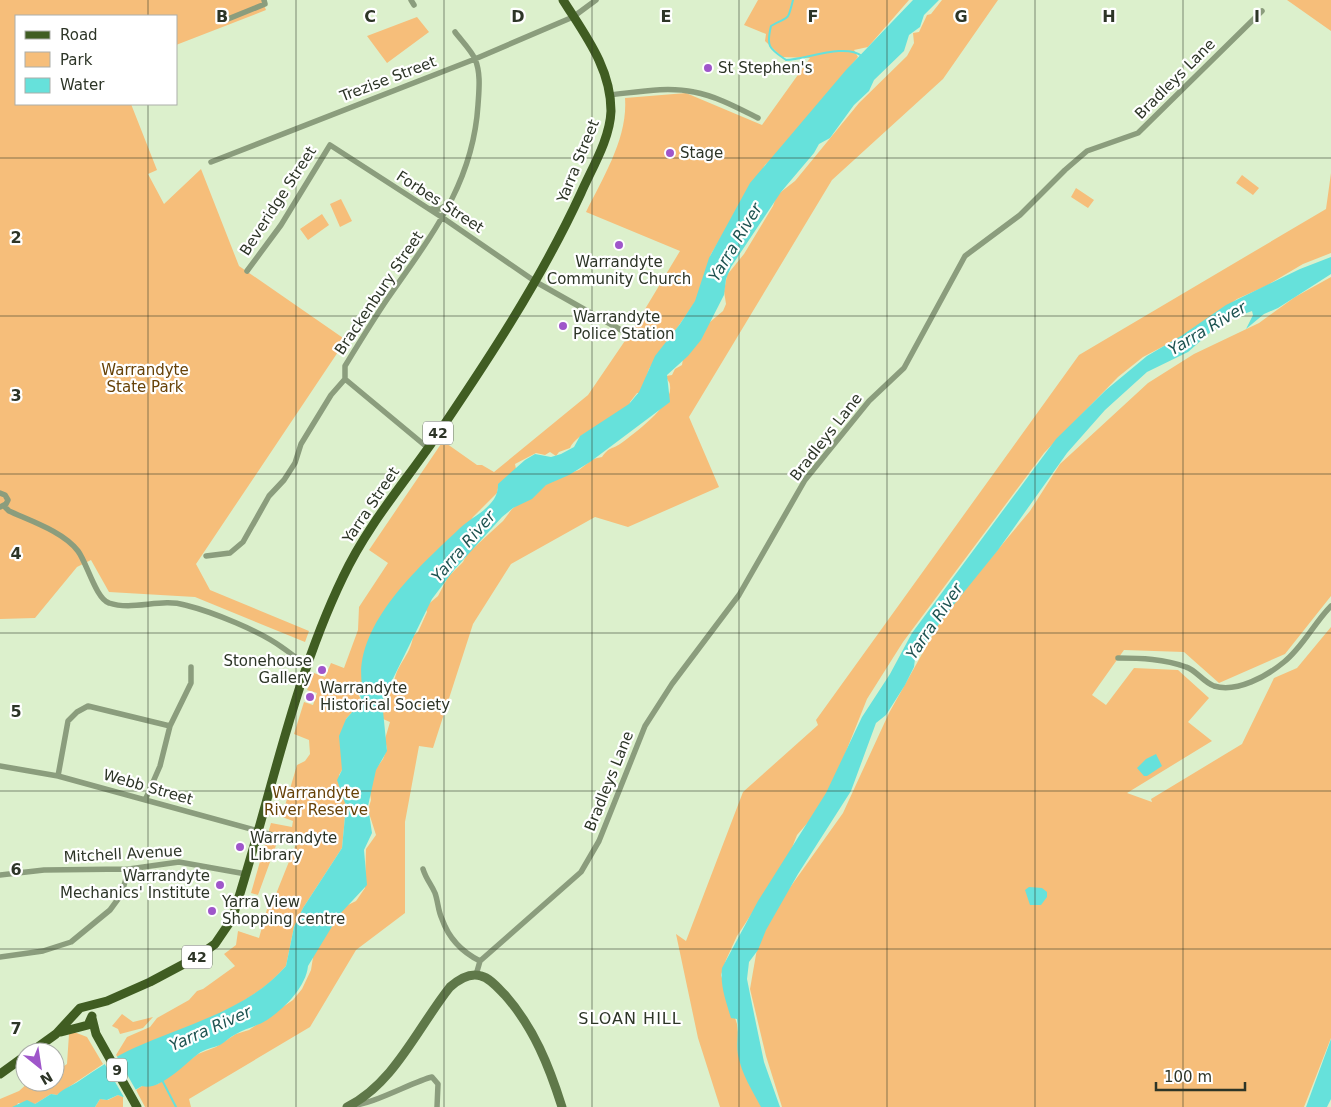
<svg xmlns="http://www.w3.org/2000/svg" width="1331" height="1107" font-family="'DejaVu Sans',sans-serif">
<style>
.green{fill:#f6be7a}
.water{fill:#66e1db}
.pier{fill:#dcf0cc}
.lines{fill:none;stroke-linecap:round;stroke-linejoin:round}
.stream{stroke:#66e1db;stroke-width:2}
.minor{stroke:#8b9d7d;stroke-width:5.5}
.secondary{stroke:#5f7849;stroke-width:9}
.primary{stroke:#405d22;stroke-width:9}
.grid{fill:none;stroke:#2d3527;stroke-width:1;stroke-opacity:0.55}
.poi-dot{fill:#9f56ca;stroke:#fff;stroke-width:2}
.labels{text-anchor:middle;stroke-width:4.5;stroke-linejoin:round;paint-order:stroke}
.shield{fill:#fff;stroke:#6c7268;stroke-width:1}
.shield-label{font-size:14px;font-weight:bold;fill:#2d3527}
.poi-label{font-size:15px;fill:#2d3527;stroke:#fff;text-anchor:start}
.street-label{font-size:15px;fill:#2d3527;stroke:#fff}
.park-label{font-size:15px;fill:#674208;stroke:#fff}
.water-label{font-size:16px;font-style:italic;fill:#1e5351;stroke:#fff}
.neighbourhood-label{font-size:16px;letter-spacing:1px;fill:#2d3527;stroke:#fff}
.grid-label{font-size:16px;text-anchor:middle;font-weight:bold;fill:#2d3527;stroke:#fff;stroke-width:4.5;stroke-linejoin:round;paint-order:stroke}
</style>
<rect width="100%" height="100%" fill="#dcf0cc"/>
<!-- green -->
<path class="green" d="M0 0H262L266 10 176 45V16H16V104H131L157 170 148 174 164 204 201 169 239 266 346 340 196 564 210 590 309 631 305 642 195 597 109 592 91 560 77 567 35 618 0 619Z
M758 0H909L868 47 854 50 858 57 781 151 765 165 711 254 697 299 649 369 641 393H637L630 402 629 413C613 419 576 433 570 448L559 452 556 456 550 452 545 455 536 453 515 464 516 469 498 488 497 493 473 517 360 687 359 696 362 701 346 719 342 770 339 775 346 806 342 848 303 908 294 927 286 966C245 1014 174 1030 117 1057L116 1055 127 1037 150 1027 157 1018 189 1000 197 991 203 989 235 966 224 954 236 945 238 931 259 938 269 902 274 899 296 844 278 840 258 895 251 893 271 823 292 827 293 821 274 814 272 805 284 809 297 765 305 761 310 754 309 740 294 734 304 702 313 705 317 693 307 690 314 673 325 677 331 663 344 668 358 630 359 607 388 563 369 550 443 441 477 465H482L494 472 588 395 633 329 680 251 586 212C603 177 628 138 625 98L686 93 762 125 810 58 782 57 765 41 766 34 744 25Z
M942 0H998L943 79 832 180 689 417 719 487 628 527 595 517 511 564 473 624 433 748 419 746 405 822V913L356 950 310 1027 189 1099 191 1107H145L136 1090 142 1086 158 1084 198 1054 216 1047 236 1034 249 1030 293 1000 302 989 311 970 314 951 344 907 356 901 365 888 366 849 376 835 368 810 371 800 368 780 383 759 387 749 385 739 390 722 383 719C381 706 385 695 394 686 394 666 411 656 413 636L418 632 427 612 425 607 438 596 448 577 463 562 467 554 503 521 512 509 551 479 579 470 593 459 602 457C610 446 611 450 620 444 635 433 673 405 670 386 670 381 667 381 666 376L672 375 675 369 682 365 684 353 704 327 723 311 726 304 724 291 727 275 744 254 773 206 777 195 795 181 859 103 907 56 914 43 913 33 919 32 927 15 931 14Z
M1287 0H1331V31Z
M417 17 429 32 387 63 367 36Z
M1331 173V253L1303 264 1266 286 1237 299 1198 328 1143 357 1118 377 1044 453 903 642 867 699 833 784 810 820 797 835 788 858 737 936 726 960 721 975 737 1024 739 1040 763 1107H720L698 1038 676 934 686 941 743 792 818 725 816 720 1079 355 1326 209Z
M1242 175 1259 188 1253 195 1236 183Z
M1076 188 1094 200 1088 208 1071 197Z
M341 199 352 221 340 227 330 204Z
M322 214 329 225 308 240 300 229Z
M1331 277V596L1285 654 1219 683 1184 652 1124 650 1092 695 1106 705 1134 668 1178 670 1209 698 1188 722 1212 741 1127 793 1152 802 1151 799 1242 744 1274 678 1297 668 1331 627V1038L1304 1107H782L766 1056 750 989 758 943 769 917 843 813 889 713 945 613 1030 511 1060 464 1148 383 1194 354 1259 323 1295 297Z
M122 1014 133 1022 153 1017 143 1028 120 1034 118 1029 112 1026Z
M74 1032 87 1037 103 1064 57 1095 51 1094 35 1104 18 1103 16 1107H0V1099L19 1091 29 1082H55V1072L67 1064 69 1034Z
M118 1095 123 1097V1107H95L100 1099 108 1100Z"/>
<!-- water -->
<path class="water" d="M913 0H939L924 15 920 27 909 35 904 51 874 80 869 91 854 105 830 138 819 144 814 153 781 192 731 267 726 279 724 295 701 340 688 356 667 375 670 402 590 462 569 475 546 485 532 499 513 508 502 517 454 570 432 599 382 701 387 751 376 770 368 806 372 833 364 850 367 885 339 915 308 966C306 987 284 1009 267 1020 258 1026 246 1028 236 1034 230 1037 225 1042 220 1045 213 1048 204 1049 198 1054 186 1063 159 1092 142 1086L123 1097 118 1095 107 1100 100 1099 95 1107H12L27 1100 35 1104 51 1094 57 1095C64 1088 72 1086 79 1081 97 1069 114 1057 134 1048 187 1024 248 1010 286 966L294 927 303 908 342 848 346 806 337 780 342 770 339 736 346 719 362 701 358 690 362 685C353 625 420 566 460 528 474 515 499 506 498 484L525 460 535 454 551 457 561 454 574 447 580 436 629 404 639 392 655 356 680 324 695 301 709 258 750 183 846 70Z
M1331 257V274L1278 308 1264 314 1246 329 1253 315 1252 311 1233 318 1213 330 1188 352 1147 372 1105 410 1067 453 998 550 943 618 915 659 914 667 905 685 886 715 876 723 851 791 798 874 766 930 758 950 749 962 747 979 753 1009 764 1062 780 1107H761C752 1090 742 1075 738 1055 736 1043 739 1032 737 1019L731 1018C726 1001 720 986 722 968L758 901 826 793 862 717 890 674 912 633 1056 439 1106 390 1147 356 1181 336 1226 305 1300 269Z
M1156 754 1162 766 1147 776H1144L1137 768 1146 759Z
M1029 887 1042 888 1047 892V897L1041 905H1030L1025 890Z
M1331 1039V1099L1327 1107H1306Z"/>
<!-- pier -->
<path class="pier" d="M116 1055 137 1092 125 1099 103 1061Z"/>
<g class="lines">
<!-- stream -->
<path class="stream" d="M793 0C787 24 789 15 771 26 766 47 769 48 786 60 807 59 845 43 862 56
M162 1080 176 1107"/>
<!-- minor -->
<path class="minor" d="M411 0 414 5
M223 21 265 4 264 0
M610 95C637 92 667 86 694 92 716 96 738 108 758 118
M211 162 475 59 573 17 596 0
M430 209H440L449 203
M247 271 281 225 330 145 443 218 536 282 628 334
M345 379 428 448
M0 493 5 495 8 500 6 504 0 507
M4 506 9 511C31 521 64 532 78 551 87 563 96 599 109 603 133 611 161 598 185 605 213 612 260 631 283 648 292 654 297 660 308 664
M206 556 230 553 243 542 269 496 284 480 295 463 301 444 331 395 345 379V366C359 343 373 320 388 298 431 236 473 184 478 105 479 90 481 73 475 59 471 50 461 40 455 32
M1118 658C1141 658 1164 659 1186 667 1196 670 1203 682 1214 686 1237 693 1267 676 1284 662 1303 647 1314 623 1331 606
M0 766 58 776 287 839
M58 776 68 721 77 712 88 706 170 726
M146 798 160 766 170 726 191 683V667
M423 869C426 879 431 884 435 893 438 901 438 911 442 919 449 939 462 952 480 961
M0 875 44 870 129 869 179 862 246 874
M0 957 43 951 71 942 110 910 121 895 129 869
M476 975 480 961 581 872 599 841 645 726 672 684 739 595 805 480 869 401 904 368 965 256 1020 215 1065 170 1087 151 1138 133 1262 11
M351 1105C368 1107 414 1081 432 1077L438 1084 437 1107"/>
<!-- secondary -->
<path class="secondary" d="M347 1107C394 1084 418 1027 450 987 458 980 469 972 481 976 490 978 498 988 505 995 534 1028 549 1066 562 1107"/>
<!-- primary -->
<path class="primary" d="M92 1018 96 1034 137 1107
M61 1032 88 1025 92 1016
M31 1052 56 1034 80 1008 107 1001 150 982 197 957 215 944 232 919C269 806 291 685 343 577 366 528 400 488 431 444 486 363 540 282 581 193 592 168 610 139 611 111 611 68 585 35 563 0
M0 1074 25 1056"/>
</g>
<!-- grid -->
<path class="grid" d="M148 0V16M296 0V1107M444 0V1107M592 0V1107M739 0V1107M887 0V1107M1035 0V1107M1183 0V1107M148 104V1107M0 158H1331M0 316H1331M0 474H1331M0 633H1331M0 791H1331M0 949H1331"/>
<!-- markers -->
<g class="poi-dot">
<circle cx="708" cy="68" r="5"/>
<circle cx="670" cy="153" r="5"/>
<circle cx="619" cy="245" r="5"/>
<circle cx="563" cy="326" r="5"/>
<circle cx="322" cy="670" r="5"/>
<circle cx="310" cy="697" r="5"/>
<circle cx="240" cy="847" r="5"/>
<circle cx="220" cy="885" r="5"/>
<circle cx="212" cy="911" r="5"/>
</g>
<g class="labels">
<!-- shield labels -->
<g class="shield">
<rect x="423" y="421.5" width="30" height="23" rx="4"/>
<rect x="182" y="945.5" width="30" height="23" rx="4"/>
<rect x="107" y="1058.5" width="20" height="23" rx="4"/>
</g>
<g class="shield-label">
<text x="438" y="438">42</text>
<text x="197" y="962">42</text>
<text x="117" y="1075">9</text>
</g>
<!-- poi labels -->
<g class="poi-label">
<text x="718" y="73">St Stephen's</text>
<text x="680" y="158">Stage</text>
<text x="619" y="267" text-anchor="middle">Warrandyte<tspan x="619" dy="17">Community Church</tspan></text>
<text x="573" y="322">Warrandyte<tspan x="573" dy="17">Police Station</tspan></text>
<text x="312" y="666" text-anchor="end">Stonehouse<tspan x="312" dy="17">Gallery</tspan></text>
<text x="320" y="693">Warrandyte<tspan x="320" dy="17">Historical Society</tspan></text>
<text x="250" y="843">Warrandyte<tspan x="250" dy="17">Library</tspan></text>
<text x="210" y="881" text-anchor="end">Warrandyte<tspan x="210" dy="17">Mechanics' Institute</tspan></text>
<text x="222" y="907">Yarra View<tspan x="222" dy="17">Shopping centre</tspan></text>
</g>
<!-- street labels -->
<g class="street-label">
<text transform="translate(388 79) rotate(-21)" y="5">Trezise Street</text>
<text transform="translate(1175 79) rotate(-45)" y="5">Bradleys Lane</text>
<text transform="translate(578 161) rotate(-68)" y="5">Yarra Street</text>
<text transform="translate(278 201) rotate(-57)" y="5">Beveridge Street</text>
<text transform="translate(440 202) rotate(33)" y="5">Forbes Street</text>
<text transform="translate(379 293) rotate(-56)" y="5">Brackenbury Street</text>
<text transform="translate(826 437) rotate(-52)" y="5">Bradleys Lane</text>
<text transform="translate(371 505) rotate(-56)" y="5">Yarra Street</text>
<text transform="translate(609 781) rotate(-68)" y="5">Bradleys Lane</text>
<text transform="translate(148 787) rotate(16)" y="5">Webb Street</text>
<text transform="translate(123 854) rotate(-3)" y="5">Mitchell Avenue</text>
</g>
<!-- park labels -->
<g class="park-label">
<text x="145" y="375">Warrandyte<tspan x="145" dy="17">State Park</tspan></text>
<text x="316" y="798">Warrandyte<tspan x="316" dy="17">River Reserve</tspan></text>
</g>
<!-- water labels -->
<g class="water-label">
<text transform="translate(735 242) rotate(-59)" y="6">Yarra River</text>
<text transform="translate(1207 328) rotate(-31)" y="6">Yarra River</text>
<text transform="translate(463 546) rotate(-49)" y="6">Yarra River</text>
<text transform="translate(934 621) rotate(-56)" y="6">Yarra River</text>
<text transform="translate(210 1028) rotate(-24)" y="6">Yarra River</text>
</g>
<!-- neighbourhood labels -->
<g class="neighbourhood-label">
<text x="630" y="1024">SLOAN HILL</text>
</g>
</g>
<g class="grid-label">
<text x="222" y="22">B</text>
<text x="370" y="22">C</text>
<text x="518" y="22">D</text>
<text x="666" y="22">E</text>
<text x="813" y="22">F</text>
<text x="961" y="22">G</text>
<text x="1109" y="22">H</text>
<text x="1257" y="22">I</text>
<text x="16" y="243">2</text>
<text x="16" y="401">3</text>
<text x="16" y="559">4</text>
<text x="16" y="717">5</text>
<text x="16" y="875">6</text>
<text x="16" y="1034">7</text>
</g>
<!-- legend -->
<rect x="15" y="15" width="162" height="90" fill="#ffffff" stroke="#abaea9"/>
<rect x="25" y="31" width="25" height="8" fill="#405d22" stroke="#abaea9"/>
<text x="60" y="40" font-size="15" fill="#2d3527">Road</text>
<rect x="25" y="52" width="25" height="15" fill="#f6be7a" stroke="#abaea9"/>
<text x="60" y="65" font-size="15" fill="#2d3527">Park</text>
<rect x="25" y="78" width="25" height="15" fill="#66e1db" stroke="#abaea9"/>
<text x="60" y="90" font-size="15" fill="#2d3527">Water</text>
<!-- north arrow -->
<g transform="translate(40 1067) rotate(150)"><circle r="24" fill="#ffffff" stroke="#abaea9"/>
<path d="M0-4L9 19L0 12L-9 19Z" fill="#9f56ca"/>
<text y="-8" font-size="14" font-weight="bold" text-anchor="middle" fill="#2d3527">N</text>
</g>
<!-- scale -->
<path d="M1156 1082v8h89v-8" fill="none" stroke="#2d3527" stroke-width="2.5"/>
<text x="1164" y="1082" font-size="15" fill="#2d3527" stroke="#ffffff" stroke-width="4" paint-order="stroke">100 m</text>
</svg>
